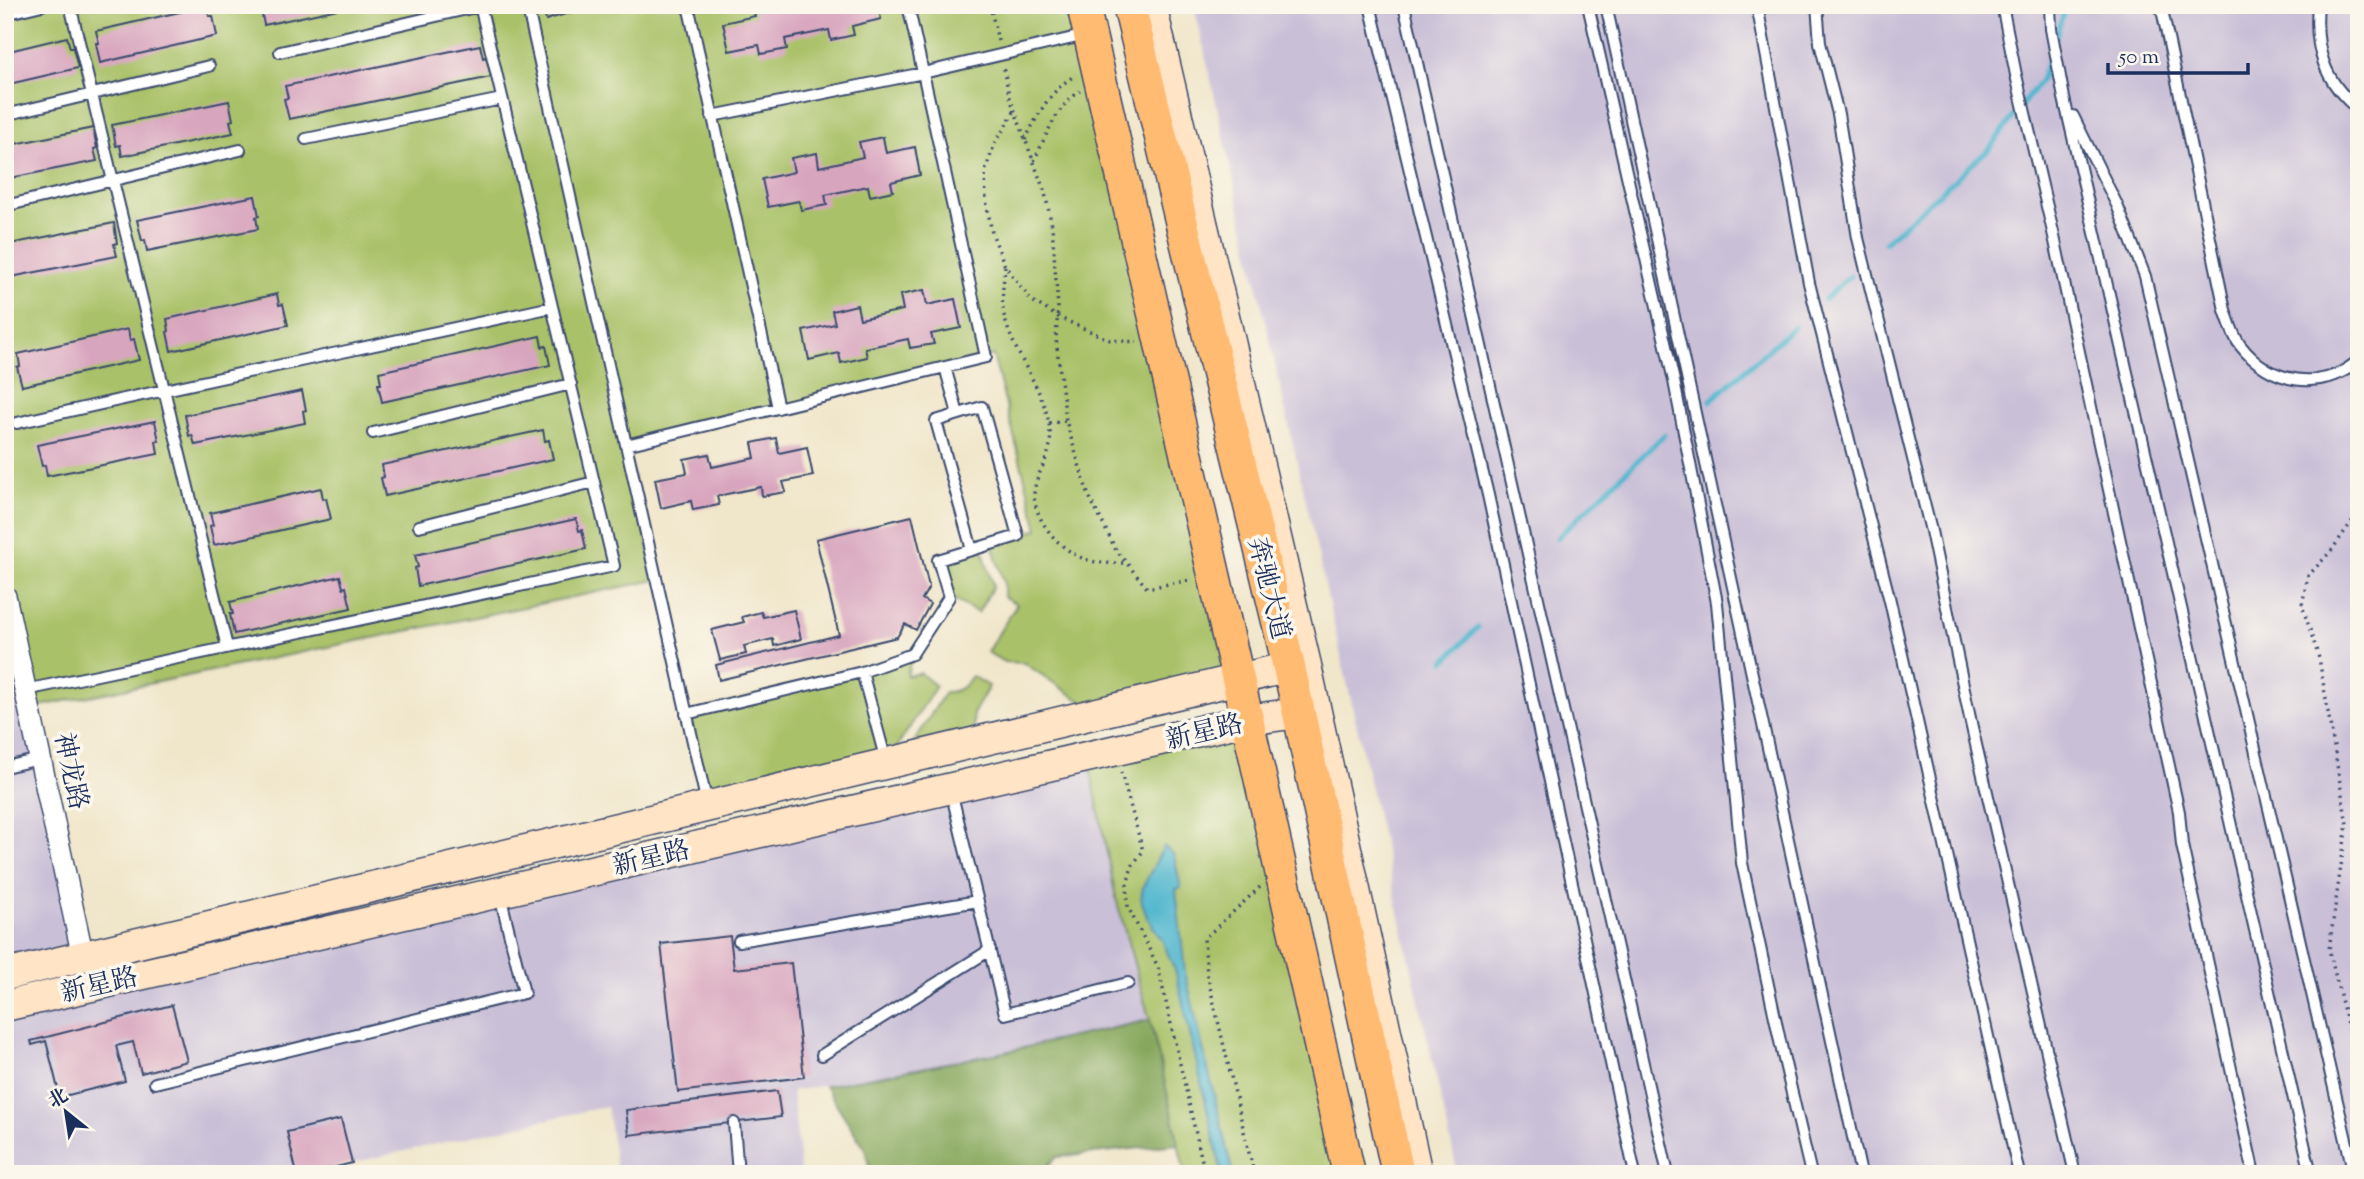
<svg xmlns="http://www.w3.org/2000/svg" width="2364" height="1179" font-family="'Sorts Mill Goudy','Noto Serif SC',serif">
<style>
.industrial{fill:#c9bfd7}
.green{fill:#a9c167;stroke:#627862;stroke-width:2}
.forest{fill:#86a75c;stroke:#506b5d;stroke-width:2}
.water{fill:#4fb6ce;stroke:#357296;stroke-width:2}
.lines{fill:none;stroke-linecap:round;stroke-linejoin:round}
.stream{stroke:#4fb6ce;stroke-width:5}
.building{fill:#d8a5be}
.lane-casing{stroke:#3b4a6e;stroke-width:14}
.street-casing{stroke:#3b4a6e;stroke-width:24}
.secondary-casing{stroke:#3b4a6e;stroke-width:33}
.primary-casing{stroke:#3b4a6e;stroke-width:35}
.path{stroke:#3b4a6e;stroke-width:3.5;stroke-dasharray:2 5;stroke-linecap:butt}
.lane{stroke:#fff;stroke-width:10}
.street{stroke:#fff;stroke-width:21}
.secondary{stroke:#ffe4c6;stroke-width:30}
.primary{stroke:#ffbb71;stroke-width:32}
.labels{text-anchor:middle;stroke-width:7;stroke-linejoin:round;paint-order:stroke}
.street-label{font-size:26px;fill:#1b2f5e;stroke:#fbf7ec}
</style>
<rect width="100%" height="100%" fill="#fbf7ec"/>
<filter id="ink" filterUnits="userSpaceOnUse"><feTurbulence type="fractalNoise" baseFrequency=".0143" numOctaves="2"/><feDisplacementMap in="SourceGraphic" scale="14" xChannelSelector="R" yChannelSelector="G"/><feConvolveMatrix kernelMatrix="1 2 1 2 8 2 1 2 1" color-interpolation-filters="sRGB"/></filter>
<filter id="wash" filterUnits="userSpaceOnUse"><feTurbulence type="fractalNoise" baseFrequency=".00686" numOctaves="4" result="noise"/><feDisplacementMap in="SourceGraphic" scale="28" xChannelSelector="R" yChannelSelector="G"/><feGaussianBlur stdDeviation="1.57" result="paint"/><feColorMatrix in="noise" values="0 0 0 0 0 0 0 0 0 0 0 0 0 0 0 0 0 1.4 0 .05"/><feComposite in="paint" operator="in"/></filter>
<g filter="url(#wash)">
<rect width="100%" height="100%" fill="#f0e6ca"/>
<!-- industrial -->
<path class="industrial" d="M1194 5H2359V1174H1458Z
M5 596 83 957 5 975Z
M1088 757 1116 898 1150 1020 995 1054 792 1091 801 1174H617L607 1106 333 1167 332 1174H5V1006Z"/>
<!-- green -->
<path class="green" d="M5 5H1083L1238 679 1099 713 1024 663 1004 662 987 652 1017 604 1004 597V583L992 544 1038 529 993 355 626 445 656 580 30 708 5 596Z
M982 547 993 586 978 613 949 597 938 560Z
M912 654 907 676 920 673 936 686 886 764 707 807 686 714Z
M972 676 989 686 973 714 975 743 903 760 945 692C959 692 964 687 972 676Z
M1247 720 1349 1174H1185L1154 1036 1116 898 1088 757Z"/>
<!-- forest -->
<path class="forest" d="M1150 1020 1179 1144 1057 1157 1039 1174H871L865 1149 825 1086 995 1054Z"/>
<!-- water -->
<path class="water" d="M1164 846 1174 855 1181 888 1176 889 1185 972 1233 1174H1222L1176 973 1163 942 1147 917 1141 899 1143 887Z"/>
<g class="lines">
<!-- stream -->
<path class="stream" d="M2055 39 2066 5
M1885 242 1989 149 2041 80 2052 49
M1825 299 1850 276
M1710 401 1794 327
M1557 538 1664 435
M1445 661 1478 627"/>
</g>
<g id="blocks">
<!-- building -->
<path class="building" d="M260 5H351L352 6 264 25Z
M542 5H591L592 6 546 20Z
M753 5H779L780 10 805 5H878L881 19 852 26 854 35 831 40 829 30 785 39 787 49 761 54 759 45 729 51 723 23 755 16Z
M206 6 209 16H213L217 36 100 63 96 43H99L96 31Z
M67 37 70 48H73L78 68 5 85V52Z
M480 45 483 58 486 57 491 77 289 119 284 99 288 98 285 86Z
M229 101 233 120 230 121 233 133 122 156 120 145 116 146 112 125Z
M93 128 97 148 94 149 97 161 5 179V146Z
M883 137 886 153 915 147 920 175 891 182 893 191 870 196 868 186 825 195 827 205 801 210 799 201 768 207 762 179 794 172 791 158 817 153 819 167 863 157 859 142Z
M255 196 259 216 256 217 258 229 147 251 145 240 142 241 137 220Z
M114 223 117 243 114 244 117 256 6 278 5 245Z
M924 290 927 305 955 299 961 328 931 334 934 344 910 348 908 339 865 348 867 357 841 363 839 353 809 360 803 331 835 324 832 311 857 305 860 319 903 310 900 295Z
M277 294 279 305 283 304 288 325 171 351 167 332 169 331 167 319Z
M128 329 130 340 134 339 139 360 22 386 17 367 20 366 18 354Z
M540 336 542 347 546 346 550 365 382 402 378 384H381L379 372Z
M302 391 306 410 303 411 305 423 195 445 192 435 189 436 185 415Z
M155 421 159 441H156L158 454 47 476 45 465 42 466 37 445Z
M543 430 545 441 549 440 553 459 385 496 381 478 384 477 382 465Z
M776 438 779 453 807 447 813 476 783 482 786 492 762 496 761 487 717 496 719 505 693 510 691 501 661 508 655 479 687 473 684 459 709 454 712 467 755 458 752 443Z
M321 488 323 499 326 498 331 519 214 545 210 526 213 525 210 513Z
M912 516 929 587 922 599 930 604 916 630 905 624 897 637 719 680 716 665 839 635 816 539Z
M576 519 579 531 582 530 586 549 418 586 415 568 418 567 415 555Z
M340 576 343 588 346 587 351 608 234 634 230 614H233L230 602Z
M794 610 801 639 774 646 773 639 744 646 746 654 720 660 712 630 744 622 742 617 761 612 763 617Z
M730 936 734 969 791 963 804 1077 678 1092 661 944Z
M172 1005 187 1061 141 1073 133 1042 116 1046 125 1081 60 1097 46 1041 32 1045 31 1041Z
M777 1091 781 1117 629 1135 626 1110Z
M341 1119 352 1163 309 1174H297L287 1132Z"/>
</g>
</g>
<g filter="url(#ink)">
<use href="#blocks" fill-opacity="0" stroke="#3b4a6e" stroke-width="2"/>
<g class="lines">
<!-- lane casing -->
<g class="lane-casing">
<path id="lane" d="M70 5 227 647
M527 5 707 804
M688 5 778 408
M1370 5 1488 495 1635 1174
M1404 5 1668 1174
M1588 5 1674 381 1717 603 1742 863 1783 1055 1811 1174
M1606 5 1861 1174
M1757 5 1809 283 1890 601 2019 1174
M1817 5 1820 43 1838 114 1858 238 1931 531 1971 723 2075 1174
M2002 5 2016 75 2053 232 2179 812 2182 845 2254 1174
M2050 5 2051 29 2064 98 2311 1174
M2161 5 2225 310C2229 321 2233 336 2240 345 2270 384 2322 393 2359 360
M2318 5C2314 48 2324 82 2359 110
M5 14 42 5
M280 52 480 6
M5 115 209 66
M712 116 923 73 1086 35
M2073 116 2117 205 2145 276 2354 1174
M306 139 502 99
M5 206 240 150
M945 367 958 414
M17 423C195 382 374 346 552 307
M373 433 571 384
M626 445 986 357 908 5
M419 526 594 482
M26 690 614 566 480 5
M686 714 862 672
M886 761 862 672 912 654 949 597 938 560 1018 536 982 407 936 421 972 550
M5 767 40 759
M951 791 1005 1014 1128 983
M739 941 978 901
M822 1055 990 950
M155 1083 524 993 500 895
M734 1123 738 1174"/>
</g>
<!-- street casing -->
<g class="street-casing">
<path id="street" d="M5 596 83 957"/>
</g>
<!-- secondary casing -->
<g class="secondary-casing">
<path id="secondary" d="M1151 5 1305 661 1417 1174
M5 975 1289 667
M5 1006 1247 720 1298 713"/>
</g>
<!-- primary casing -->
<g class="primary-casing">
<path id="primary" d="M1083 5 1238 679 1349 1174
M1129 5 1289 667 1398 1174"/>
</g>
<!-- path -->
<path class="path" d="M990 5 998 41
M1004 69 1009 95 1045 193 1052 226 1058 308 1056 339 1066 421 1088 494 1116 550 1147 588 1191 580
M1014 112 994 145 985 172 986 200 992 233 1005 266 1031 300 1058 317 1110 340 1137 342
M1025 140C1039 113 1048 93 1074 76
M1034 161C1046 136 1056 107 1080 91
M1005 266C1004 280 1001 296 1003 309 1009 350 1042 383 1049 424 1050 430 1051 439 1050 445 1047 463 1034 477 1034 496 1036 526 1068 559 1097 562 1106 564 1115 563 1124 563
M1049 423 1066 421
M2359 501 2355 517 2331 551 2308 576 2302 605 2319 658 2347 824 2329 949 2359 1074
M1121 772 1143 851 1132 866 1127 885 1128 907 1158 967 1205 1174
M1254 1174 1207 974 1204 939 1260 887"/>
<!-- lane -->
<use href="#lane" class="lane"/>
<!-- street -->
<use href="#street" class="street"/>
<!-- secondary -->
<use href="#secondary" class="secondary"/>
<!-- primary -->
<use href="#primary" class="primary"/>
</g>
</g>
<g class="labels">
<!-- street labels -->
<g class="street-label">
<text transform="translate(1270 588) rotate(76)" y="9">奔驰大道</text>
<text transform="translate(1204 731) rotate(-13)" y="9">新星路</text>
<text transform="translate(72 771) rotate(78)" y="9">神龙路</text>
<text transform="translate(651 857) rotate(-13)" y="9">新星路</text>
<text transform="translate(99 984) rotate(-13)" y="9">新星路</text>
</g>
</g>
<!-- margin -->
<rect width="2364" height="1179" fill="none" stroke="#fbf7ec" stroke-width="28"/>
<!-- north arrow -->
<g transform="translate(66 1112) rotate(330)" stroke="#fbf7ec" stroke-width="5" paint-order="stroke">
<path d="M0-5L12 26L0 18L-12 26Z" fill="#1b2f5e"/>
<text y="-10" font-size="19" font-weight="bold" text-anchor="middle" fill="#1b2f5e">北</text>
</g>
<!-- scale -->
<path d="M2108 63v10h140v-10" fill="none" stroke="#1b2f5e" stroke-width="3.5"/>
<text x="2119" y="63" font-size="21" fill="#1b2f5e" stroke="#fbf7ec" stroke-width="5" paint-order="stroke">50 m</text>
</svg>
